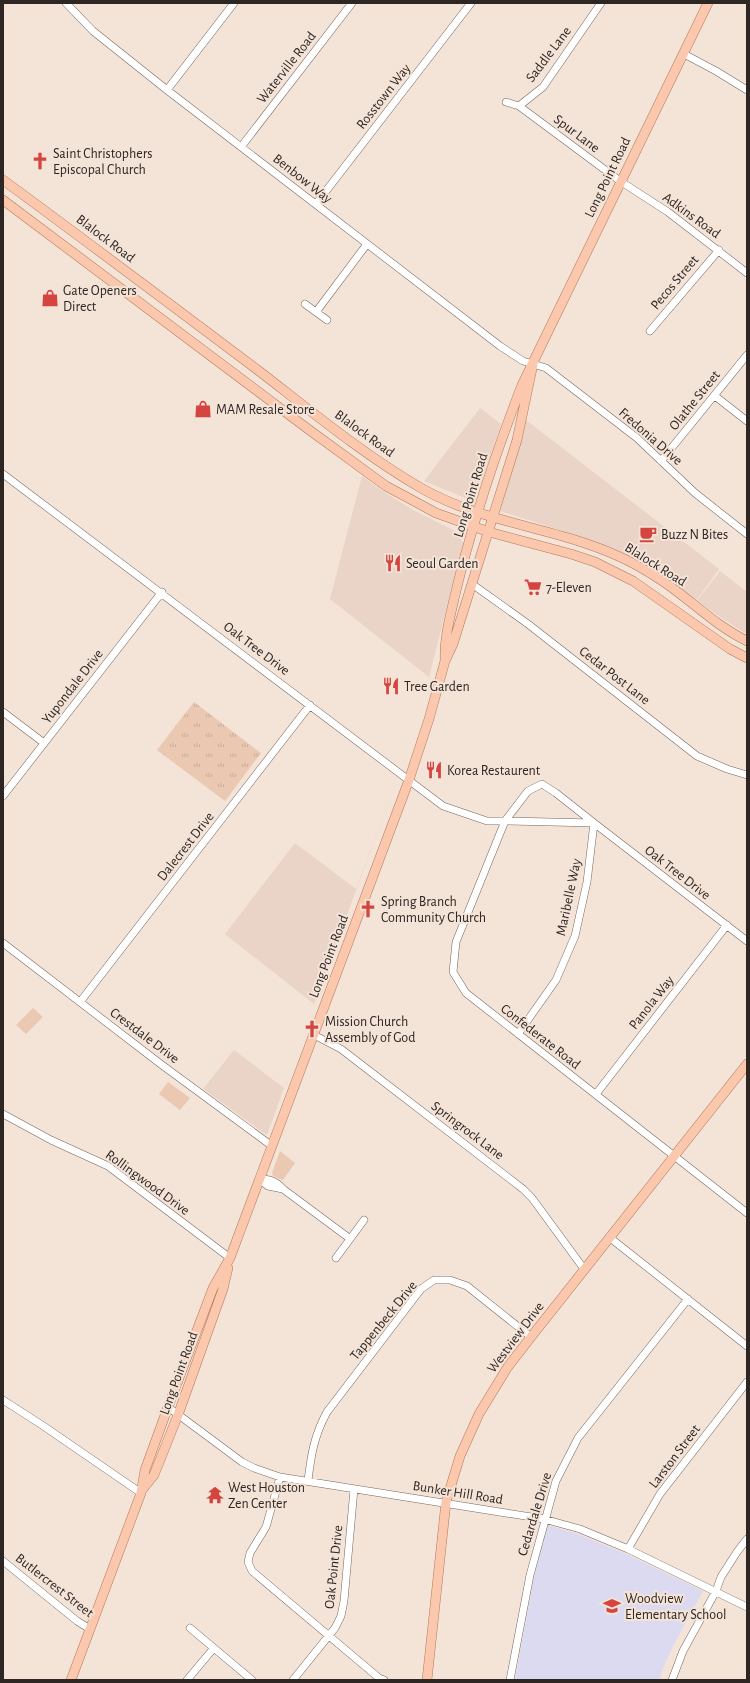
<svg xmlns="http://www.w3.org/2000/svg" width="750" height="1683" font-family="'Alegreya Sans',sans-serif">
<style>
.commercial{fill:#e9d4c7}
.education{fill:#dcdaf0}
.grass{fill:url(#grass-tufts)}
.green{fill:#ebc8b2}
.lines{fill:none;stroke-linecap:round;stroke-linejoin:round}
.minor-casing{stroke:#75665c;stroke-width:8}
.major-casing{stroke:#b17859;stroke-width:10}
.minor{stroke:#fff;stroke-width:7}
.major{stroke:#fbc8ad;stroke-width:9}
.labels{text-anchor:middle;stroke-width:4;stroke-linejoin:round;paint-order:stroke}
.street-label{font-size:14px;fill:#2d2622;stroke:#f4e3d7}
.poi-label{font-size:14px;fill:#2d2622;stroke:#f4e3d7;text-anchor:start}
</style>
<defs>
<pattern id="grass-tufts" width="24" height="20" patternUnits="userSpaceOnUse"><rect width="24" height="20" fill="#ebc8b2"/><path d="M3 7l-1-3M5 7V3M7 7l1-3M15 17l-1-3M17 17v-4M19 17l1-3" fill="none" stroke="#caac99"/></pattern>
</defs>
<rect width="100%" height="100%" fill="#f4e3d7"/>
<!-- commercial -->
<path class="commercial" d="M480 408 501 424 475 502 424 481Z
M526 420 719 569 696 601 644 564 594 541 500 511Z
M362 476 384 492 413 510 457 532 463 543 429 677 330 599Z
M720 571 747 592V634L735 627 697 601Z
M395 785 314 1004 225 934 295 843 356 889Z
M234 1050 284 1088 267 1135 203 1089Z"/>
<!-- education -->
<path class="education" d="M547 1525 578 1534 626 1554 703 1591 673 1646 662 1671 660 1680H515L534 1576Z"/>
<!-- grass -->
<path class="grass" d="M194 702 261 753 225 801 157 750Z"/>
<!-- green -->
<path class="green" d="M33 1008 43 1017 26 1034 16 1025Z
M168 1082 190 1098 180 1110 159 1094Z
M280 1151 295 1163 283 1180 273 1176 272 1173Z"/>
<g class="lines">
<!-- minor casing -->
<g class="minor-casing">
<path id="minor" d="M66 3 93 31 167 90 500 346 523 361 546 368 637 438 695 493 747 534
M684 54 716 71 747 90
M167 90 234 3
M506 102 519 106 543 87 601 3
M519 106 620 181 668 212 747 273
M241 147 352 3
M316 204 471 3
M305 304 316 312 367 244
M316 312 327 320
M650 331 719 250
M715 396 747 421
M661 461 747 355
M3 474 443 806 487 821H505L594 823 747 941
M472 584 528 624 697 756 727 769 747 775
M3 712 44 743
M3 796 162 592
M3 943 162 1065 272 1146
M80 1002 310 705
M518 1034 556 980 575 936 587 882 594 823 556 793 542 784 528 791 505 821 456 942 453 972 466 993 747 1213
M314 1035 341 1049 523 1189 532 1198 584 1269
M596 1094 727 925
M3 1114 51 1140 108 1166 230 1258
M283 1189 268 1186 259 1179C270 1179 276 1181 283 1189L349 1238
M609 1237 747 1346
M336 1258 364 1220
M3 1400 42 1425 141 1493
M168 1407 242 1462 254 1468 280 1477 544 1519 580 1529 628 1549 747 1607
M280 1477 266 1527 250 1553 248 1562 252 1571 379 1678 384 1680
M308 1481C311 1455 314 1436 327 1412L421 1289 434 1280H450L467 1286 531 1337
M628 1549 660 1494 747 1382
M3 1561 77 1621 90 1629
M190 1628 252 1680
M187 1680 213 1649
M293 1680 335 1628 341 1616 344 1601 354 1489
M510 1680 530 1575 556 1481 578 1438 688 1299
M672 1680 683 1651 716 1591 721 1577 737 1552 747 1539"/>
</g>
<!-- major casing -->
<g class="major-casing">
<path id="major" d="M3 180C89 243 174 307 259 371 311 411 364 455 421 488 482 523 554 527 618 556 634 563 649 572 664 582 692 601 716 626 747 641
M3 200 308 429 386 486 436 513 489 532 571 554 595 562 633 581 730 649 747 658
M445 661C444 638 450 617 455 595 472 524 496 452 522 385L708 3
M142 1490 154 1475 178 1415 223 1289 228 1268
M71 1680 141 1493 145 1470 168 1407 213 1288 230 1258 409 780 429 719 445 661 453 644 517 440 533 364
M427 1680 446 1502 460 1456 479 1414 507 1368 531 1337 747 1064"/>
</g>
<!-- minor -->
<use href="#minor" class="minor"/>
<!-- major -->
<use href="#major" class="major"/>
</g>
<!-- icons -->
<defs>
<g id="church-bare" transform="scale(1.38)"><path d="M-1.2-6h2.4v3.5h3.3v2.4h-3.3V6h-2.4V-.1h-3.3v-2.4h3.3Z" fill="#d4453f" stroke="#f4e3d7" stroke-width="2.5" paint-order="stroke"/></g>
<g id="shop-bare" transform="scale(1.38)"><path d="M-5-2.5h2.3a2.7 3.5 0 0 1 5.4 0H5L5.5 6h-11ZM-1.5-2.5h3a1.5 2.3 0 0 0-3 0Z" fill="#d4453f" stroke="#f4e3d7" stroke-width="2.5" paint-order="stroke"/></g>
<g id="cafe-bare" transform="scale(1.38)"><path d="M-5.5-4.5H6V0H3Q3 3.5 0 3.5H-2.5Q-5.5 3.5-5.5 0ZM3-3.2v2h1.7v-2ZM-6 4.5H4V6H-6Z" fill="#d4453f" stroke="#f4e3d7" stroke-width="2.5" paint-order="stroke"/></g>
<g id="restaurant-bare" transform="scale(1.38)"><path d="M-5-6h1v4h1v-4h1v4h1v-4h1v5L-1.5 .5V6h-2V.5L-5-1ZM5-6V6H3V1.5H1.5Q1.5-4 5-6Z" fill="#d4453f" stroke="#f4e3d7" stroke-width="2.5" paint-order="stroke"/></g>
<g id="supermarket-bare" transform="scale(1.38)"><path d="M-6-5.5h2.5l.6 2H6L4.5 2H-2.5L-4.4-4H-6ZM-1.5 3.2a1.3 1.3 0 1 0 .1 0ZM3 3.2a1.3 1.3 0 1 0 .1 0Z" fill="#d4453f" stroke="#f4e3d7" stroke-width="2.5" paint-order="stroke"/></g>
<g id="temple-bare" transform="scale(1.38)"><path d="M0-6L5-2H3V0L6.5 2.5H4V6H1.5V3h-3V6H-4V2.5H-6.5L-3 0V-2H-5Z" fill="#d4453f" stroke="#f4e3d7" stroke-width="2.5" paint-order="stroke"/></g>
<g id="school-bare" transform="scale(1.38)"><path d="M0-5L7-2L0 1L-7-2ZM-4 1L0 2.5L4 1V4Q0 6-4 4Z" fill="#d4453f" stroke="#f4e3d7" stroke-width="2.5" paint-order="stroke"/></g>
</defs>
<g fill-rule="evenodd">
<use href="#church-bare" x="40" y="161"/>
<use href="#shop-bare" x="50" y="298"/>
<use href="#shop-bare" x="203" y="409"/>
<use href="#cafe-bare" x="648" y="534"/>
<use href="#restaurant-bare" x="393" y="563"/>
<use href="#supermarket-bare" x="533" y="587"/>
<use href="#restaurant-bare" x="391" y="686"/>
<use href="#restaurant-bare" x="434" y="770"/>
<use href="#church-bare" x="368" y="909"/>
<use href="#church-bare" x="312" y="1029"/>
<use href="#temple-bare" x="215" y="1495"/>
<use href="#school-bare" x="612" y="1606"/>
</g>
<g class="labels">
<!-- street labels -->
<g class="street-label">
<text transform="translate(548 54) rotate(-53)" y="5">Saddle Lane</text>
<text transform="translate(286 67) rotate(-52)" y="5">Waterville Road</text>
<text transform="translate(383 96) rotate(-52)" y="5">Rosstown Way</text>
<text transform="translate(577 133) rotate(37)" y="5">Spur Lane</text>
<text transform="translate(607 177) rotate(-64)" y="5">Long Point Road</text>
<text transform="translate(303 178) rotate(38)" y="5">Benbow Way</text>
<text transform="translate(692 215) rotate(36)" y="5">Adkins Road</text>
<text transform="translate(106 238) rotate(37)" y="5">Blalock Road</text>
<text transform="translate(674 282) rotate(-50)" y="5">Pecos Street</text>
<text transform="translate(694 400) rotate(-51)" y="5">Olathe Street</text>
<text transform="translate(365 433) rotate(36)" y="5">Blalock Road</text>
<text transform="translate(651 436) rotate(41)" y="5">Fredonia Drive</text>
<text transform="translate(470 495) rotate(-73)" y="5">Long Point Road</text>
<text transform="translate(656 564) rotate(32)" y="5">Blalock Road</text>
<text transform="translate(257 648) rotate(37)" y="5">Oak Tree Drive</text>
<text transform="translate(615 675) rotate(38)" y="5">Cedar Post Lane</text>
<text transform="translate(72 686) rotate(-52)" y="5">Yupondale Drive</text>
<text transform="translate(185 846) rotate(-52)" y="5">Dalecrest Drive</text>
<text transform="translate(678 872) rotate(38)" y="5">Oak Tree Drive</text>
<text transform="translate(568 897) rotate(-78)" y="5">Maribelle Way</text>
<text transform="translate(328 956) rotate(-69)" y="5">Long Point Road</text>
<text transform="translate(651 1002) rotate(-52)" y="5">Panola Way</text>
<text transform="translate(145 1035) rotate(37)" y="5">Crestdale Drive</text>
<text transform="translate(541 1036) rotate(38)" y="5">Confederate Road</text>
<text transform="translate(468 1130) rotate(37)" y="5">Springrock Lane</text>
<text transform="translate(148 1182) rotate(36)" y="5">Rollingwood Drive</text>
<text transform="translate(383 1320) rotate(-51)" y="5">Tappenbeck Drive</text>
<text transform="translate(515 1337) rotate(-53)" y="5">Westview Drive</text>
<text transform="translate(178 1373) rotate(-70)" y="5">Long Point Road</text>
<text transform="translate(674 1456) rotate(-53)" y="5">Larston Street</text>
<text transform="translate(458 1492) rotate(9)" y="5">Bunker Hill Road</text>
<text transform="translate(534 1514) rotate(-73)" y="5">Cedardale Drive</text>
<text transform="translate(333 1567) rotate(-84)" y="5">Oak Point Drive</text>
<text transform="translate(55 1585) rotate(38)" y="5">Butlercrest Street</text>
</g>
<!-- poi labels -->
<g class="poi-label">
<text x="53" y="158">Saint Christophers<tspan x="53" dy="16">Episcopal Church</tspan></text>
<text x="63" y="295">Gate Openers<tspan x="63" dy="16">Direct</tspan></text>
<text x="216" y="414">MAM Resale Store</text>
<text x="661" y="539">Buzz N Bites</text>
<text x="406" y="568">Seoul Garden</text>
<text x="546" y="592">7-Eleven</text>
<text x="404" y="691">Tree Garden</text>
<text x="447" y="775">Korea Restaurent</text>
<text x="381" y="906">Spring Branch<tspan x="381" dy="16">Community Church</tspan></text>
<text x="325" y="1026">Mission Church<tspan x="325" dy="16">Assembly of God</tspan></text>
<text x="228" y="1492">West Houston<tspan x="228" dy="16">Zen Center</tspan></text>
<text x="625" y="1603">Woodview<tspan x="625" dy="16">Elementary School</tspan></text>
</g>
</g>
<!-- border -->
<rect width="750" height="1683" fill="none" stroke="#2d2622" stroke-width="8"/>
</svg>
